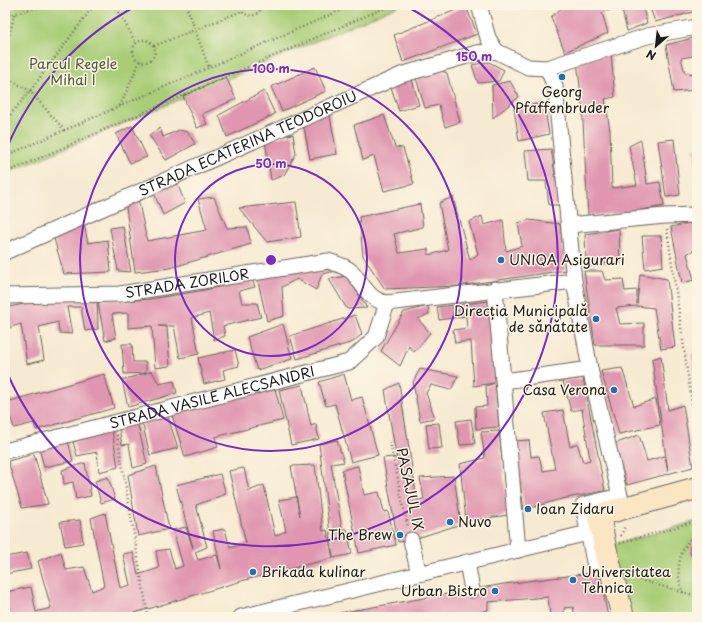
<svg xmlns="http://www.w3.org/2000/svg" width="702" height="622" font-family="'Playpen Sans',sans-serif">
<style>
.green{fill:#a9cd77;stroke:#62744a}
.building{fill:#e096b0}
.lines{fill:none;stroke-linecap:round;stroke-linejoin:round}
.street-casing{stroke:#69645c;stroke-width:17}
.secondary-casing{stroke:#69645c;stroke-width:24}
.path{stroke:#69645c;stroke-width:2.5;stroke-dasharray:1 3;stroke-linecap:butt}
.street{stroke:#fff;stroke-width:15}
.secondary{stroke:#fbe6c4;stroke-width:22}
.ring{fill:none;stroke:#7b2cbf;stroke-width:2}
.poi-dot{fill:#1f6fb2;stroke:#fcf5e5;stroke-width:1.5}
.labels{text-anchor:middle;stroke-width:3;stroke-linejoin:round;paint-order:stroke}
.park-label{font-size:14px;fill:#4d5a3c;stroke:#fcf5e5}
.poi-label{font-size:14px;fill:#1c1c1c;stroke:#fcf5e5;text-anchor:start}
.street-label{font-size:14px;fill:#1c1c1c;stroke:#fcf5e5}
.centre{fill:#7b2cbf;stroke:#fcf5e5;stroke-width:2}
.ring-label{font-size:12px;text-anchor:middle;font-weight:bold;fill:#7b2cbf;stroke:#fcf5e5;stroke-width:3;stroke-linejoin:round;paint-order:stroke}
</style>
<rect width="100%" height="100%" fill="#fcf5e5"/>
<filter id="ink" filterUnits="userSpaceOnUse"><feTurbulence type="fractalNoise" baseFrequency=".025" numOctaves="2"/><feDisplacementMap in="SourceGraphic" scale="8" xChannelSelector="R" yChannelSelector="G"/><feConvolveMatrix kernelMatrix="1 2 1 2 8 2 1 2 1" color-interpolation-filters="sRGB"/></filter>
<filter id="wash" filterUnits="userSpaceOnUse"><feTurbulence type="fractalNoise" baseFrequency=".012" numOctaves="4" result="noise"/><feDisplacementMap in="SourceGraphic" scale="16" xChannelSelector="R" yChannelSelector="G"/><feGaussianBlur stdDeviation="0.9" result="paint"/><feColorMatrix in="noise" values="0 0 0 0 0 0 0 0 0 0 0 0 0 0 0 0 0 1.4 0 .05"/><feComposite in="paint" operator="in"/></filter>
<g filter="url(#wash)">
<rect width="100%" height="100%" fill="#f7ead2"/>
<!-- green -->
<path class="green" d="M5 5H400L5 174Z
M697 521V617H623L605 547Z"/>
<g id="blocks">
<!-- building -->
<path class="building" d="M569 5H642L647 23 627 31 621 6 602 13 608 33 565 52 551 17 563 7Z
M649 5H697V11L655 22Z
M466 6 477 34 403 62 394 35Z
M697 37V65L694 56 681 58 685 73 697 74V90L674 92 666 45Z
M611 54 615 97 605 99 610 131 612 188 637 185 629 146 641 140 647 184 660 182 664 206 630 212 588 216 582 102 577 62Z
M489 62 504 70 499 81 478 83 472 65Z
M315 67 326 91 282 111 271 87Z
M436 69 447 73 460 122 445 127 439 105 425 108 416 78Z
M226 77 236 99 202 114 207 124 197 128 183 96Z
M412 79 419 105 399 111 391 87Z
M510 81 519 97 493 118 492 85Z
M264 91 275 114 227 137 219 115Z
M544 103 549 134 519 141 514 108Z
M329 111 337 154 310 159 303 122Z
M384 115 395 147 403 148 414 184 384 191 374 156 363 160 354 125Z
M132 126 147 157 130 163 116 134Z
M160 128 163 137 179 130 188 132 195 144 166 160 149 135Z
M293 134 296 154 284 175 271 180 265 140Z
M674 139 680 195 666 197 658 141Z
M694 148H697V164H696Z
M551 149 560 205H549L546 181H528L525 151Z
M175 178 185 203 163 215 152 188Z
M137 194 147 241 207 230 198 199 214 197 227 228 247 227 251 244 170 268 135 272 125 200Z
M453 197 470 260 478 254 469 222 482 216 484 225 503 220 506 251 522 246 518 223 529 220 560 224 566 270 458 286 385 289 363 256 359 217 420 204 423 227 394 234 399 253 428 249 429 255 448 250 439 203Z
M296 202 301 237 267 242 239 208Z
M83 219 88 243 108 240 111 272 64 274 53 235Z
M689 223H697V248L687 254 694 280 682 283 671 227Z
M123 226 131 272 118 271 110 228Z
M619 229 620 264 586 262 585 234Z
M642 236H661L663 266 645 269Z
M324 265 341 270 322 274 316 290 297 279 282 287 284 316 267 321 257 277Z
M584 271H602L605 280 623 279 625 291 637 290V304L640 274 667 279 675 347 661 349 654 308 637 306 616 308 620 324 644 323V345H595Z
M347 276 367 308 347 309 329 279Z
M252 279 255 287 239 291 242 303H257L261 317 223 326 225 336 214 340 209 313 192 318 199 354 180 358 174 326H158L167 327 170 366 155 368 152 326 128 328V313L112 314 116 338 105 341 97 297 128 301 150 299 205 290Z
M56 297H97L98 329 85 331 81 307H67L72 334 59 333 58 322 39 327 44 360 27 364 21 324 5 329V308Z
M489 301 499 427 476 429 475 407 487 406 486 386 494 383 474 386 471 341 455 343 453 330 467 328 466 316 439 320 437 307Z
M428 306 429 314 418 319 430 333 414 352 409 346 400 366 381 351 404 312Z
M355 315 362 334 353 342 297 359 290 336Z
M283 324 292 359 257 370 247 337Z
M122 344H132L133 362H146V373L152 371 159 384 174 381 177 393 128 407 122 380 146 373 124 374Z
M235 350 239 366 223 370 225 379 204 384 198 358Z
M692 354H697V379H696Z
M661 356 668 410 683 405 693 467 627 485 614 444 639 435 647 461 665 456 668 471 652 359Z
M622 368 634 406 656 399 660 425 619 434 601 371Z
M420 369 458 376 451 390 431 385 426 393 435 418 420 421 413 382Z
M104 374 114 408 36 430 34 423 14 428 10 416 5 417V389L7 388 10 401Z
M344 374 351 400 362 397 378 455 351 462 335 404 326 406 319 382Z
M583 378 605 491 561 499 524 510 514 441 529 440 531 457 539 456 543 471 555 469 544 413 563 410 570 447 577 443 583 462 590 460 582 409 571 411 563 381Z
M399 383 417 500 424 499 420 478 454 476 461 524 411 540 398 542 383 458 394 457 397 461 385 390Z
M274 385 283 420 215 437 218 447 185 457 171 412Z
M302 385 311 426 316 424 319 439 291 445 279 390Z
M167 414 178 448 150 455 142 422Z
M471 419 475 444 460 445 456 421Z
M137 422 147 464 133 468 129 444 122 445 119 428Z
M439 423 442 448 429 449 426 424Z
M112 430 118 467 99 472 97 452 77 456 73 442Z
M499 431 508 515 466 521 460 464 485 458 481 432Z
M337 440 344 462 331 464 342 529H347L352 554 333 558 319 444Z
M68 441 73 461 44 467 39 448Z
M34 454 48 504 22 508 8 461Z
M85 463 91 496 76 499 73 482 64 484 62 470Z
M315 465 323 531 327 530 333 558 245 580 121 617H8L5 592 31 587 36 612 51 608 38 561 61 552 66 570 84 567 92 591 104 586 91 518 105 513 120 588 130 585 123 554 133 552 138 575 159 568 156 551 169 549 175 569 183 566 173 530 186 527 193 548 176 485 220 474 226 494 196 505 207 547 195 552 198 560 217 555 221 569 213 531 225 529 230 548 246 543 229 471 244 468 249 491 264 485 275 536 286 531 279 500 296 497 300 516 291 466Z
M156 466 169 529 138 536 128 475Z
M358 466 364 495 379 492 384 512 388 511 396 545 359 553 342 470Z
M108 477 115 499 101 503 95 481Z
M80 520 83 543 65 546 60 522Z
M697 537V564L694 561 690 553V547Z
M27 553 31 569 5 574V557Z
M599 572 608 617H575L573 607 564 608 565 617H550L548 597 488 602V610L462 617H328L339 613 504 584Z"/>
</g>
</g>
<g filter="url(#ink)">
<use href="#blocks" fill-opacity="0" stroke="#69645c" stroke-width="1"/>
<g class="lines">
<!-- street casing -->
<g class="street-casing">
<g id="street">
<path d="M479 5 488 38 496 51 528 67 547 68 647 36 697 27"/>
<path d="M547 68 555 86 574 281 590 369 620 496 583 505 595 567 610 565"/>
<path d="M569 225 665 216 697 215"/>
<path id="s1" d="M5 252 401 75 477 53 496 51"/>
<path d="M495 289 518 550"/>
<path id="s2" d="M5 296 120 294 328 261C337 264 346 266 353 273 364 286 369 300 387 303L574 281"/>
<path d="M504 381 590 369"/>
<path id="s3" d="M5 451 349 362 376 337 387 303"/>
<path d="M411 540 419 574"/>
<path d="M467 562 472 590"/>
<path d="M241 617 588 533"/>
</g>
</g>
<!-- secondary casing -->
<g class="secondary-casing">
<path id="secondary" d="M623 617 605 547 599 515 697 488"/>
</g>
<!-- path -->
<path class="path" d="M115 5 136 43
M186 5 209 68
M239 5 244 14 252 16 259 13 262 5
M5 16 46 5
M133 51a11 11 0 1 1 22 0a11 11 0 1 1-22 0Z
M154 46 242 11
M5 50 15 13
M5 77 30 91 65 131
M120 106 140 61
M5 121 30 91 94 5
M5 156 353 5
M5 173 391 5
M667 229 697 439
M117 435 148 617
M390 442 408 528
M621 536 625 526
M620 543 697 521
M630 574 633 578 697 596
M683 593C674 571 679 547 697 532
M477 613 478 617"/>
<!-- street -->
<use href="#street" class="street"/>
<!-- secondary -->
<use href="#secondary" class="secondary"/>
</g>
</g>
<!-- distance rings -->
<g class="ring">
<circle cx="271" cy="260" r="96"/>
<circle cx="271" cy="260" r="191"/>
<path d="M6 150A287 287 0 0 1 138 5M404 5A287 287 0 1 1 6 370"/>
</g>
<!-- markers -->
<g class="poi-dot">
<circle cx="562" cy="77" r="4"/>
<circle cx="501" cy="260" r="4"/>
<circle cx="596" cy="319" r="4"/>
<circle cx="614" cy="390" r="4"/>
<circle cx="528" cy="509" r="4"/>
<circle cx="450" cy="522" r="4"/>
<circle cx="400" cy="535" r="4"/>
<circle cx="253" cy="572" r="4"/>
<circle cx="573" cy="580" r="4"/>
<circle cx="495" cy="591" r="4"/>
</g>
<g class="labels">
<!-- park labels -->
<g class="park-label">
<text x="73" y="69">Parcul Regele<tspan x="73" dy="16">Mihai I</tspan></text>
</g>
<!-- poi labels -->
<g class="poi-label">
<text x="562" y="97" text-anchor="middle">Georg<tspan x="562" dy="16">Pfaffenbruder</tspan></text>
<text x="509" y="265">UNIQA Asigurari</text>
<text x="588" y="316" text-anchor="end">Direcția Municipală<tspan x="588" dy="16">de sănătate</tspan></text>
<text x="606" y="395" text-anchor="end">Casa Verona</text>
<text x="536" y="514">Ioan Zidaru</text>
<text x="458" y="527">Nuvo</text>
<text x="392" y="540" text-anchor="end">The Brew</text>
<text x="261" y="577">Brikada kulinar</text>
<text x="581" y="577">Universitatea<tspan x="581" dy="16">Tehnica</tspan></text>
<text x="487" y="596" text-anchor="end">Urban Bistro</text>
</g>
<!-- street labels -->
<g class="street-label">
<text dy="5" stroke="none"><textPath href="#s1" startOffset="266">STRADA ECATERINA TEODOROIU</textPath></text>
<text dy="5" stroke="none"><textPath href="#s2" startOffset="183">STRADA ZORILOR</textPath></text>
<text dy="5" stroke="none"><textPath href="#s3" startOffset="214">STRADA VASILE ALECSANDRI</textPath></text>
<text transform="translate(410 489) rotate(78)" y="5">PASAJUL IX</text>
</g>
</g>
<circle cx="271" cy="260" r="6" class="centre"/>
<g class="ring-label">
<text x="474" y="61">150 m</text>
<text x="271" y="73">100 m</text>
<text x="271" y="168">50 m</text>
</g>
<!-- margin -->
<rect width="702" height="622" fill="none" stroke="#fcf5e5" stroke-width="20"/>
<!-- north arrow -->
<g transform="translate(656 46) rotate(208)" stroke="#fcf5e5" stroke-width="3" paint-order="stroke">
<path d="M0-3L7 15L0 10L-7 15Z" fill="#1c1c1c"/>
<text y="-6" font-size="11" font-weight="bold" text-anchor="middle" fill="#1c1c1c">N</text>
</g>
</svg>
